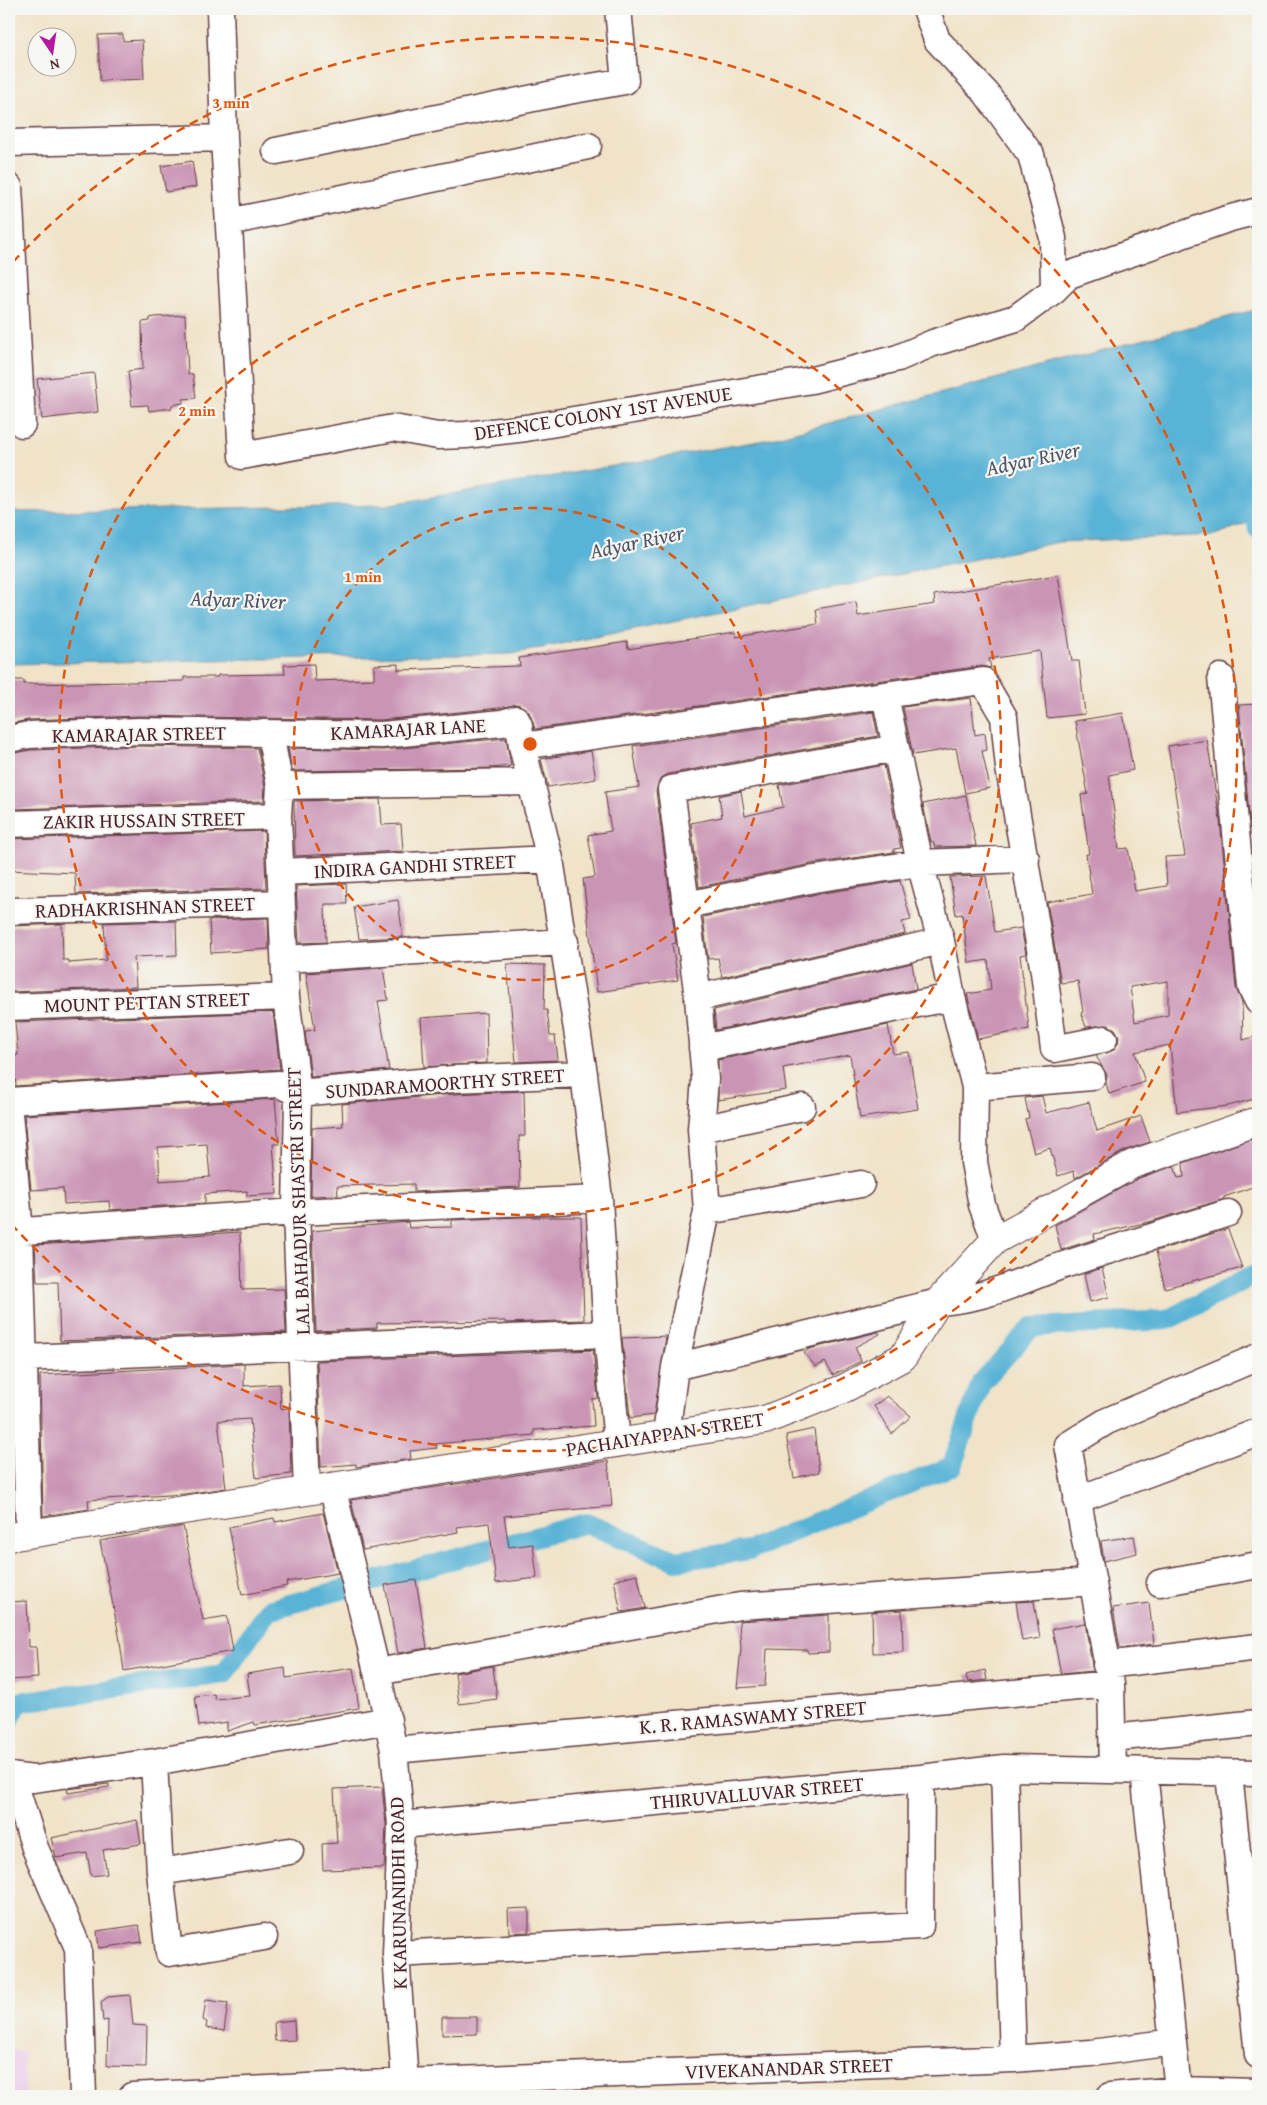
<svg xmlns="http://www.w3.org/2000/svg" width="1267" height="2105" font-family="'Gentium Book Plus',serif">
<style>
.built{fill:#ecd1ea}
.water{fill:#59b3d6;stroke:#526980}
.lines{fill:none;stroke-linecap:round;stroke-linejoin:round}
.canal{stroke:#59b3d6;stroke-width:20}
.building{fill:#ca95b5;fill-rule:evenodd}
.minor-casing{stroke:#633c43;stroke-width:29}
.major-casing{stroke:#633c43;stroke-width:30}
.minor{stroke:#fff;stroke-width:26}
.major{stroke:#fff;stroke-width:28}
.ring{fill:none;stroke:#e0560e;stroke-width:2.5;stroke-dasharray:9 6}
.labels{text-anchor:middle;stroke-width:4.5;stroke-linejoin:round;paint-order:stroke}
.street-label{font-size:20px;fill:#4a1f2b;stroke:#f6f6f2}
.water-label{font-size:21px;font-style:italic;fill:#4f5367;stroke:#f6f6f2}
.centre{fill:#e0560e;stroke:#f6f6f2;stroke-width:2.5}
.ring-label{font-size:15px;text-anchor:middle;font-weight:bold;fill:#e0560e;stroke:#f6f6f2;stroke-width:4.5;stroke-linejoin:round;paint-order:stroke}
</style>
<rect width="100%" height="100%" fill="#f6f6f2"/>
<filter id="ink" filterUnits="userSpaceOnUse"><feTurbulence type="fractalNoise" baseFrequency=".02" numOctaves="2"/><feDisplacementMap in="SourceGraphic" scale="10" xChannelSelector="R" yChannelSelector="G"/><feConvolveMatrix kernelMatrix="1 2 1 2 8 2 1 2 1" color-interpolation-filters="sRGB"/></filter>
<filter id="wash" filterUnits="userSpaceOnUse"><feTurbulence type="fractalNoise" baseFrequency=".0096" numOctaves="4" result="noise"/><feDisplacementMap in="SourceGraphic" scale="20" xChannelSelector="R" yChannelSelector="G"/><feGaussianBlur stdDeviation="1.12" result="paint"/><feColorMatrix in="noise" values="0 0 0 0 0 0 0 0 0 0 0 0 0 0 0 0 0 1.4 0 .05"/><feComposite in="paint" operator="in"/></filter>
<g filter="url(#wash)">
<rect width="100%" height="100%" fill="#f0e3c8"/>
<!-- built -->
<path class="built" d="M9 2051H24L25 2096H9Z"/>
<!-- water -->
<path class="water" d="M1258 309V519L1215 535 1059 542 512 654 9 664V512L386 505 765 440Z"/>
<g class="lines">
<!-- canal -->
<path class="canal" d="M1251 495 1258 529
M9 1721 19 1702 224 1674 268 1610 586 1523 676 1561 749 1550 952 1466 981 1383 1032 1327 1167 1320 1258 1273"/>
</g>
<g id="blocks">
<!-- building -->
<path class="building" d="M123 34V41L142 40 144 79 100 81 98 35Z
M192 161 196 187 166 192 161 166Z
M185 315 188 374H193L196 398 183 399V403L172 405V408L149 411 148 405 132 406 128 371 143 369 142 322 150 321V318L155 317Z
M94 373 98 412 42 419 37 379Z
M1058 575 1072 661H1079L1085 714 1047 718 1040 651 989 659 991 668 981 666 535 729 529 712 518 704 499 708 381 720 139 716 28 720 9 724V680H24V684L184 681V677H218V675L285 674 284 665 314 664 315 681 374 679V665L398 664V670L520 666 519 658 627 642 628 649 735 632 736 637 818 624 816 609 856 602 858 616 935 604 934 595Z
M971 698 975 735 985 733 987 750 982 751 990 788 965 793 956 748 913 755 903 707Z
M1258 704V824L1250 825 1239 705Z
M873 712 878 736 668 774 661 778 656 791 676 943 672 944 678 980 597 992 583 879 595 877 588 835 611 831 605 792 639 787 633 746Z
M1123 713 1133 770 1109 775 1119 849 1128 848 1135 891 1167 886 1165 857 1185 856 1168 746 1207 740 1220 820 1236 988 1242 1003 1243 1040 1258 1036V1098L1228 1106 1177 1112 1170 1045 1135 1052 1145 1082 1109 1094 1106 1083 1107 1075 1096 1056 1114 1050 1118 1043 1119 1036 1115 1029 1108 1025 1086 1027 1081 1013 1083 1012 1078 981 1061 983 1047 902 1092 894 1086 854H1089L1081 795 1088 794 1075 721ZM1168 981V1015L1135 1022 1130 987Z
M506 738 511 766 491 768 292 771 288 748 383 750Z
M139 746 257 748 265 787 264 801 14 809 12 780H9V754L31 750Z
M591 751 596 779 548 787 541 759Z
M884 765 901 848 894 849V852L811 864 699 887 691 823 722 817 719 796 741 791 745 816 783 807 779 785Z
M966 795 976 846 935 847 933 842H931L923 804Z
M380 799 382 825 401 824 403 851 295 856 294 801Z
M264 831 266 888 76 894 75 873 9 870V839Z
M986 876 995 932 1021 928 1026 954 1020 955 1029 1029 978 1039 967 994 991 990 988 960 969 963 962 914 956 915 950 877Z
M900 881 911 920 902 922 905 934 722 977 718 958 708 959 703 917 817 894Z
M346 884 347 904H325L326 942 299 943 296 886Z
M398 900 403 937 359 939 354 907Z
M268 918 269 949 211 953 209 920Z
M176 921 177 955 134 957 136 987 11 992V926L62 924 63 960H69V963L106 960 104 923Z
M912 963 916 989 716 1030 714 1010Z
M507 964 545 965 544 1010H547L550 1036H555L558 1060 516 1062Z
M383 968 388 1000 378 1001 389 1070 311 1077 305 1031 315 1030 306 973Z
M273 1012 280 1069 16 1086 13 1056 18 1055 15 1022Z
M486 1013 487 1063 424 1067 421 1018Z
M888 1025 893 1054 909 1052 918 1109 860 1118 850 1055 783 1068 786 1090 718 1100V1060Z
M524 1091 525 1136H519L520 1187 414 1192V1184L337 1186 338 1195 311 1196 312 1128 343 1126 342 1104 454 1094Z
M1042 1096 1046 1113 1089 1102 1097 1131 1141 1116 1150 1142 1126 1150 1075 1178 1074 1171 1058 1176 1050 1148 1034 1153 1025 1119 1029 1118 1025 1098Z
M275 1099 279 1144H273L277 1194 247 1196V1191L205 1194V1203L110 1210 109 1201 64 1204 63 1188 31 1190 24 1115ZM207 1144 210 1177 160 1181 158 1147Z
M1258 1137V1185L1224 1197V1199L1149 1222 1094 1234 1095 1239 1061 1250 1055 1225 1139 1178 1174 1166 1178 1178 1184 1177 1183 1163Z
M520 1217H581L584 1320 505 1323V1321L377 1323V1328L316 1331 312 1231 408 1222 409 1228 452 1227V1220Z
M1228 1229 1242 1268 1165 1288 1156 1251Z
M240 1232 242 1290 284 1289 286 1332 60 1341 58 1282H37L35 1245Z
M1102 1268 1109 1297 1090 1302 1084 1274Z
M878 1332 880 1334 855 1347 861 1361 833 1375 825 1362 816 1367 804 1353 809 1349Z
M666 1336 654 1415 630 1418 622 1338Z
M593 1350 598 1398 592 1399 594 1426 534 1430V1435L436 1444 437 1448 410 1451 411 1459 356 1467V1464L321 1467 317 1361Z
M244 1364V1386L280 1384 281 1409 289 1408 291 1474 256 1478 250 1419 218 1421 226 1488 185 1494 88 1500 89 1509 43 1516 40 1375Z
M887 1396 911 1416 892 1434 874 1406Z
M814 1429 819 1472 794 1478 786 1435Z
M608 1461 612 1506 504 1516 509 1547 533 1544 537 1578 496 1583 489 1523 457 1527 458 1532 363 1550 351 1500Z
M323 1513 338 1573 286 1582 287 1586 242 1595 229 1527 274 1518 275 1522Z
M183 1526 203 1620 227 1616 233 1651 124 1671 119 1635 100 1541Z
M1134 1536 1137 1553 1104 1561 1101 1541Z
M637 1574 645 1608 621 1612 614 1580Z
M416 1580 427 1648 398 1653 385 1585Z
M27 1601 29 1647H36L38 1678 9 1680V1602Z
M1034 1601 1040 1638 1022 1641 1016 1602Z
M1149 1603 1154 1644 1120 1648 1113 1608Z
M902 1610 903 1652 873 1653 872 1612Z
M829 1615V1652L808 1653 807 1650 767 1649 765 1686 737 1688 741 1648 739 1621Z
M1085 1623 1093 1671 1061 1674 1052 1629Z
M493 1666 497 1699 459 1704 455 1673Z
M285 1668 286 1678 353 1668 359 1708 255 1725 254 1722 227 1731V1722L199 1726 195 1696 214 1694 215 1699 250 1696 247 1674Z
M985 1670 987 1680 968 1682 966 1675Z
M109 1784V1787L68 1793 67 1789Z
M382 1787 386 1825 384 1868 323 1870 322 1844 337 1843 334 1789Z
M137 1820 141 1844 103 1850 107 1874 91 1876 87 1853 56 1858 51 1838Z
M529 1908V1932L509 1933 508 1909Z
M139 1925 142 1942 99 1948 97 1931Z
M130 1995 133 2025 147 2026 146 2067 107 2066 108 2020 103 2021 101 2002 108 1997Z
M206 2000 228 2003 224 2031 206 2028 207 2022 203 2020Z
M442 2017H477V2034L442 2035Z
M294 2020 295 2040 275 2041 274 2022Z"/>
</g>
</g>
<g filter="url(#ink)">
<use href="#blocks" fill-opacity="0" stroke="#633c43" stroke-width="1"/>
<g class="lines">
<!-- minor casing -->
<g class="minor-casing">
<path id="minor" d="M220 9 224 138 242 456 393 428 438 436 466 435 526 428 812 380 898 358 933 343 1016 318 1054 290 1069 275 1227 219 1258 211
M926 9 937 40 986 93 1031 155 1053 238 1054 290
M9 143 224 138
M276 151 568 91 625 81 618 9
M9 187 22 424
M229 222 588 146
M1221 677 1251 987 1258 1001
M885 695 920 863 941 941 952 997 975 1087 974 1162 982 1205 995 1240
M270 734 280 786 278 816 286 997 298 1093 296 1212 307 1490
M9 739 29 735 139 731 382 735 502 723 516 719 519 725 522 746 550 859 584 1074 599 1199 607 1334 617 1443
M522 746 983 681 1004 717 1009 768 1044 972 1054 1049 1104 1039
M280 786 532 782
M9 824 278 816
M281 872 550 859
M686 905 814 879 920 863 1026 859
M9 911 281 903
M285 959 565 942
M698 998 941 941
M9 1007 286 997
M702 1048 952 997
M975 1087 1092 1077
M9 1101 279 1084 298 1093 453 1079 584 1074
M9 1113 20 1232 29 1534
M701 1129 802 1107
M707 1211 861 1184
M9 1232 296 1212 599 1199
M24 1358 607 1334
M675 1367 938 1302C987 1299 1014 1283 1058 1267 1114 1248 1172 1231 1228 1213
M666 1435 675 1367 707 1211 701 1129 705 1079 698 998 671 789 896 748
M332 1486 377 1672 394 1750 401 1825 396 1954 406 2096
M1077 1500 1258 1432
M1160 1583 1258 1565
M1106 1665 1258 1647
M377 1672 740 1606 1093 1582
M1113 1738 1258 1723
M394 1750 1111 1684
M154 1762 160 1872 169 1953 264 1937
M1004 1768 1013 2059
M1113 1769 1111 1684 1068 1445 1107 1421 1258 1357
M1144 1772 1178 2090
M1229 1774 1258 2055
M9 1776 34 1779 154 1762 388 1720
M12 1776 35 1848 78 1948 83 2096
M401 1825 921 1778 1004 1768 1258 1773
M160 1872 290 1851
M396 1954 920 1926 921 1778
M132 2096 405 2082 1013 2059 1091 2053 1173 2042
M1110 2096 1178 2090 1258 2092"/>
</g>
<!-- major casing -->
<g class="major-casing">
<path id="major" d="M9 1537 765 1420 843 1389 903 1357 938 1302 995 1240 1133 1164 1258 1121"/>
</g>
<!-- minor -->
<use href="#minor" class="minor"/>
<!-- major -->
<use href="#major" class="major"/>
</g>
</g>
<!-- distance rings -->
<g class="ring">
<circle cx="530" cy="744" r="236"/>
<circle cx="530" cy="744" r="471"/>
<path d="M13 262A707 707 0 1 1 13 1226"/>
</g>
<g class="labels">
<!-- street labels -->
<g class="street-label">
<text transform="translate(603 413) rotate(-9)" y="7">DEFENCE COLONY 1ST AVENUE</text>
<text transform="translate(408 729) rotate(-3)" y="7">KAMARAJAR LANE</text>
<text transform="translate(139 734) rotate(-1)" y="7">KAMARAJAR STREET</text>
<text transform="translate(144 820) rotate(-1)" y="7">ZAKIR HUSSAIN STREET</text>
<text transform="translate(415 866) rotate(-3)" y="7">INDIRA GANDHI STREET</text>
<text transform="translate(145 907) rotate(-2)" y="7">RADHAKRISHNAN STREET</text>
<text transform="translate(147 1002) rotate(-2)" y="7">MOUNT PETTAN STREET</text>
<text transform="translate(445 1083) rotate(-4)" y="7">SUNDARAMOORTHY STREET</text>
<text transform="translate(298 1201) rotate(-92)" y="7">LAL BAHADUR SHASTRI STREET</text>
<text transform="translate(665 1434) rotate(-9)" y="7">PACHAIYAPPAN STREET</text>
<text transform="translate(753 1717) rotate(-5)" y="7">K. R. RAMASWAMY STREET</text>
<text transform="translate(757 1793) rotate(-5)" y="7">THIRUVALLUVAR STREET</text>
<text transform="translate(398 1893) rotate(-91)" y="7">K KARUNANIDHI ROAD</text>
<text transform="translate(789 2068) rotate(-2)" y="7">VIVEKANANDAR STREET</text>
</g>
<!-- water labels -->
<g class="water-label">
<text transform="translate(1033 459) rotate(-12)" y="7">Adyar River</text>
<text transform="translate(637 542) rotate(-12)" y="7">Adyar River</text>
<text transform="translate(238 600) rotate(2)" y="7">Adyar River</text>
</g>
</g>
<circle cx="530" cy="744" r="8" class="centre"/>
<g class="ring-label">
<text x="231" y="108">3 min</text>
<text x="197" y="416">2 min</text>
<text x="363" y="582">1 min</text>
</g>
<!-- margin -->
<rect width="1267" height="2105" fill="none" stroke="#f6f6f2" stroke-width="30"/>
<!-- north arrow -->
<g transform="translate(52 52) rotate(167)"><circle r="24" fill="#f6f6f2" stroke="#b1a0a2"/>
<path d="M0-4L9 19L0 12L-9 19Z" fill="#b5179e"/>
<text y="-8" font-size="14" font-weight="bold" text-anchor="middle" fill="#4a1f2b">N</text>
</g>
</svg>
